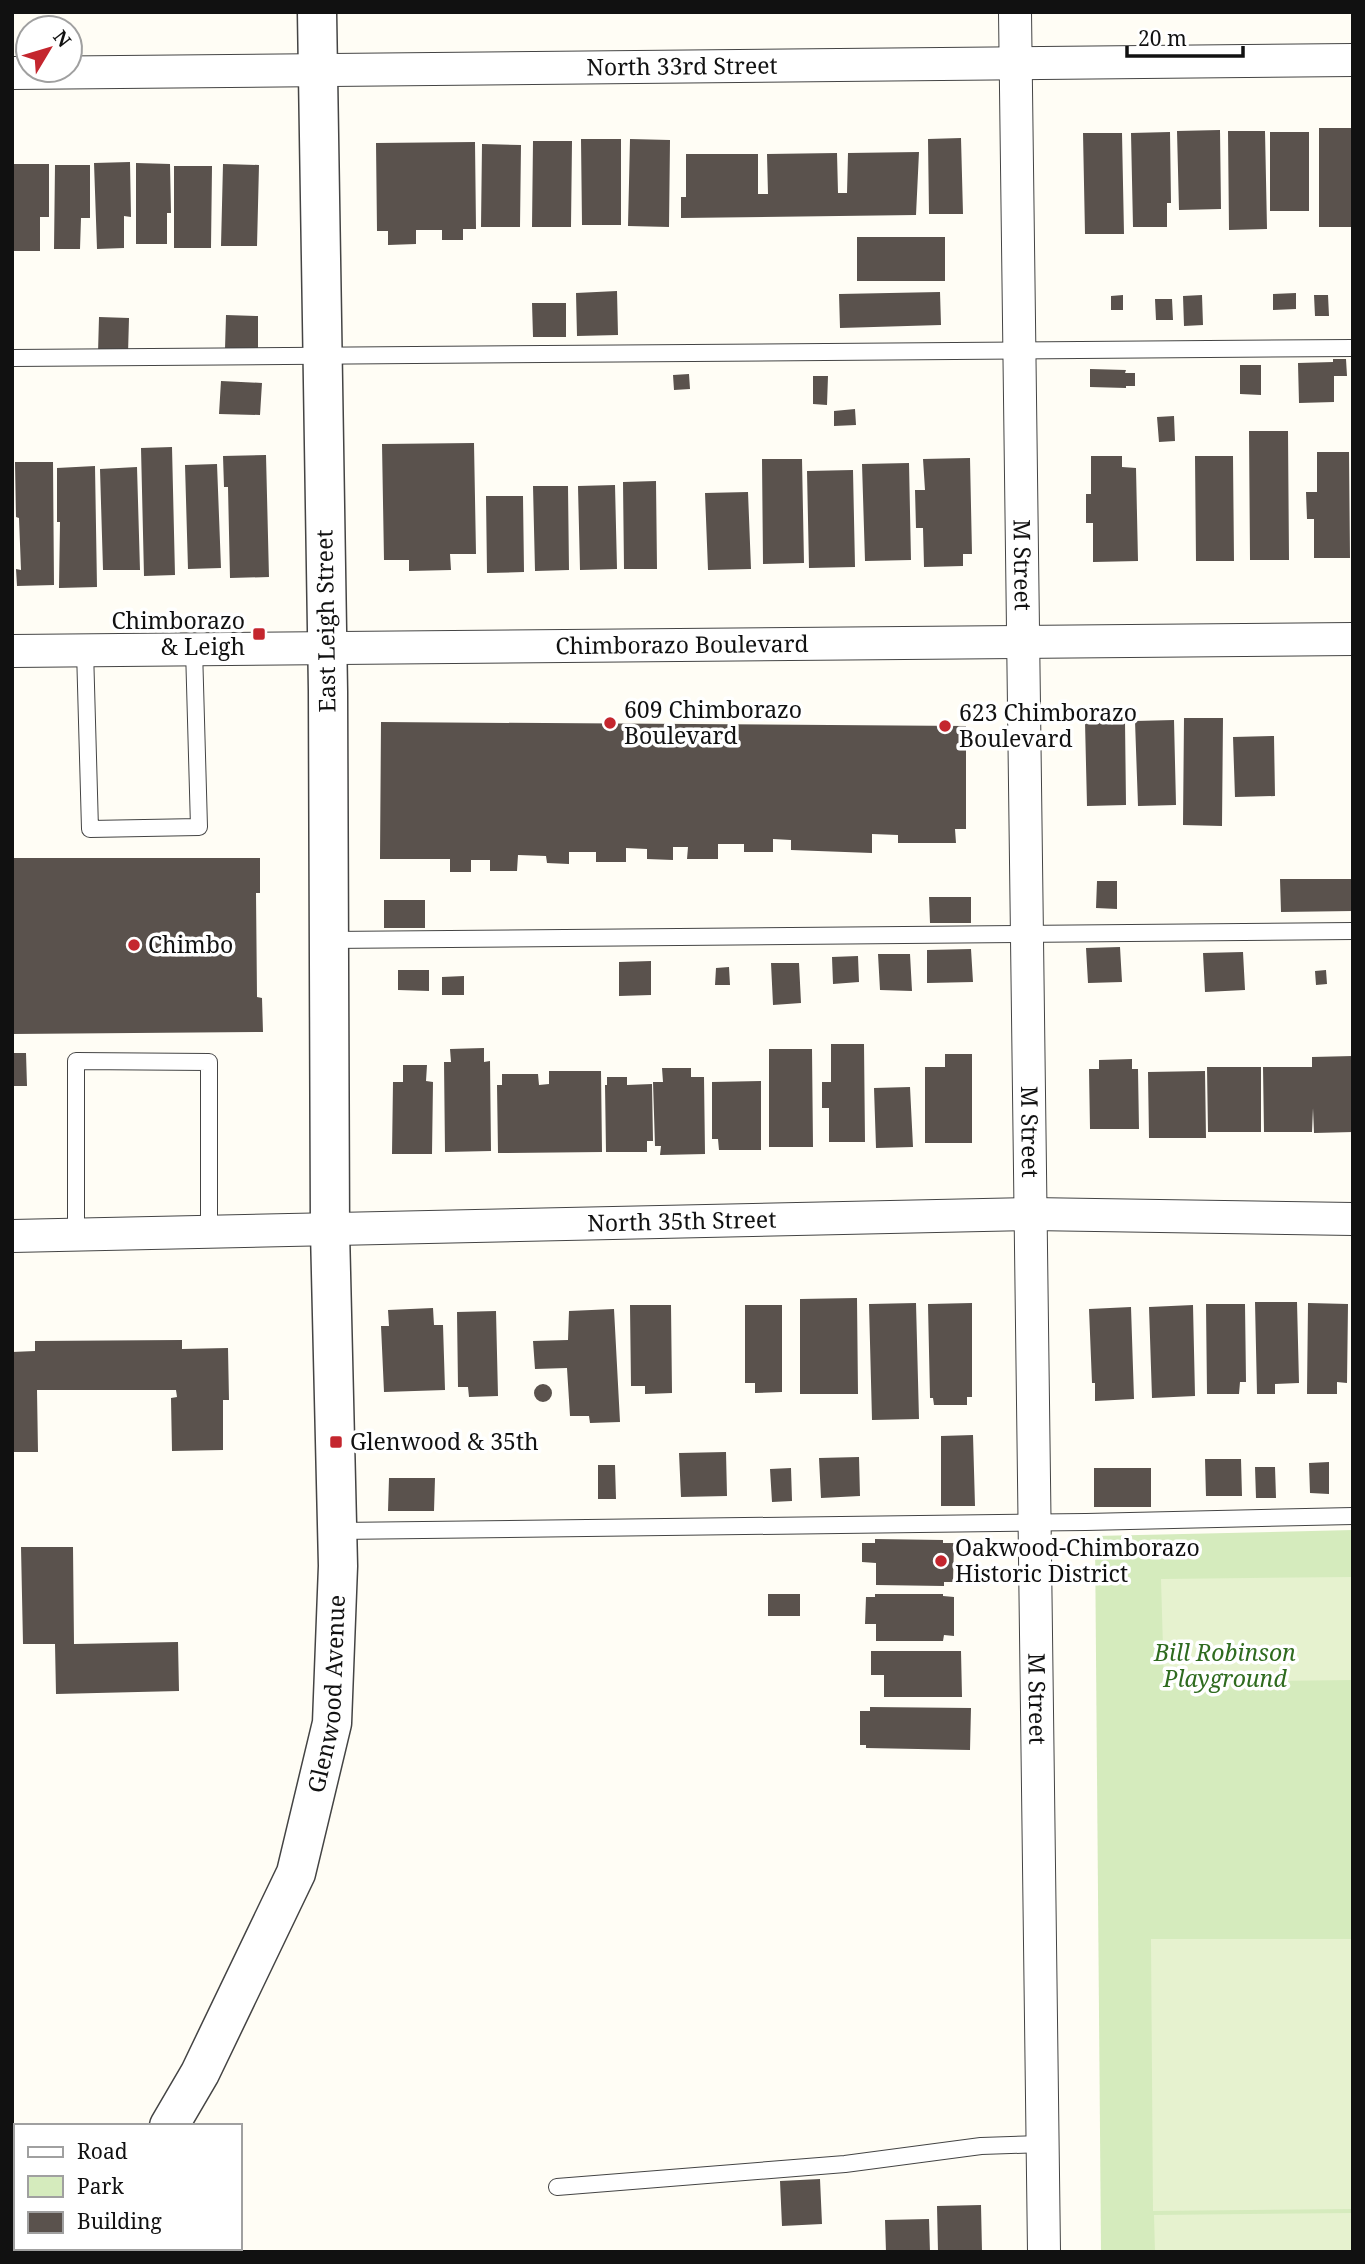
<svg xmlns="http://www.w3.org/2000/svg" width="1365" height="2264" font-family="'Noto Serif',serif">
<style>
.green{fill:#d5ebbd}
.pitch{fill:#e6f2cf}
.building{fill:#5a524d}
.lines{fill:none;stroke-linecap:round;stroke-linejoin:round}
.service-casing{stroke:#444;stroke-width:18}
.minor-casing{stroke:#444;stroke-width:34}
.tertiary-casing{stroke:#444;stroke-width:41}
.service{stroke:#fff;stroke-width:16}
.minor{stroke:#fff;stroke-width:32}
.tertiary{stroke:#fff;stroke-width:38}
.poi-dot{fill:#c4262e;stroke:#fff;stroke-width:2.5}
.labels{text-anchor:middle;stroke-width:7;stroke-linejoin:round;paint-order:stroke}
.street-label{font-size:23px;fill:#111;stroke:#fff}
.poi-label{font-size:23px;fill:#111;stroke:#fff;text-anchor:start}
.park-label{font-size:23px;font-style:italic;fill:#2f6b1f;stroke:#fff}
</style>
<rect width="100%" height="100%" fill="#fffdf5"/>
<!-- green -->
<path class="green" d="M1353 1530V2252H1101L1095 1536Z"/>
<!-- pitch -->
<path class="pitch" d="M1353 1577V1680L1164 1682 1161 1579Z
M1151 1939H1353V2209L1153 2211Z
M1353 2213V2252H1155L1154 2215Z"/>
<!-- building -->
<path class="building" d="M1319 128H1353V227H1319Z
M1220 130 1221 209 1179 210 1177 131Z
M1228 131H1265L1267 229 1229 230Z
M1170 132 1171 203H1167V227H1133L1131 133Z
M1270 132H1309V211H1270Z
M1083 133H1122L1124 234H1085Z
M961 138 963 214H929L928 139Z
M581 139H621V225H582Z
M630 139 670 140 669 227 628 226Z
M533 141H572L571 227H532Z
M475 142 476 229H463V240H442V230H416V244L388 245V231H377L376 143Z
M482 144 521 145 520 227H481Z
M919 152 916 215 681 218V197H686V154H758V194H768L767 154 837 153 838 193H847L848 153Z
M130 162 131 217 124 216V248L97 249 94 163Z
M136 163 170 164 171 213H167V244H136Z
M14 164H49V217H40V251H14Z
M223 164 259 165 257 246H221Z
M55 165H90V218H81L80 249H54Z
M174 166H212L211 248H174Z
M857 237H945V281H857Z
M617 291 618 335 577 336 576 293Z
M940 292 941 325 840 328 839 294Z
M1296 293V309L1273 310V294Z
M1123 295V310H1111V296Z
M1202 295 1203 325 1184 326 1183 296Z
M1314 295H1328L1329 316H1315Z
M1155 299H1172L1173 320H1156Z
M532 303H566V337H533Z
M226 315 258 316V350L225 349Z
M99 317 129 318 128 354 98 353Z
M1333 359H1346L1347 376H1334V402L1299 403 1298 363 1333 362Z
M1240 365H1261V395L1240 394Z
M1090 369 1126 370 1125 373H1135V386H1126V388L1090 387Z
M689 374 690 389 674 390 673 375Z
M813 376H828L827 405 813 404Z
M221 381 262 383 260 415 219 414Z
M855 409 856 425 834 426V411Z
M1174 416 1175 441 1159 442 1157 417Z
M1249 431H1288L1289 560H1250Z
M474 443 476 554H450L451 570 409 571V560H384L382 444Z
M172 447 175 575 144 576 141 448Z
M1317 452H1349L1350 558H1314V519H1307L1306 492H1317Z
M266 455 269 577 230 578 228 487H224L223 456Z
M1091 456H1122V467L1136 468 1138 561 1093 562V523H1086V494H1091Z
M1195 456H1233L1234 561H1196Z
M970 458 972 554H963V566L924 567 923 528H916L915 490H925L923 459Z
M762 459H802L804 563 763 564Z
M15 462H53L54 585 17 586 16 569 21 570 19 518 16 517Z
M909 463 911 560 865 561 862 464Z
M217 464 221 568 188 569 185 465Z
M95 466 97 587 59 588 60 522H57V468Z
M137 467 140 570H103L100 469Z
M853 470 855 567 809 568 807 471Z
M656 481 657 569H624L623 482Z
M615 485 617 569 580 570 578 486Z
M533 486H568L569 570 535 571Z
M748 492 751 569 708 570 705 493Z
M486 496H523L524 572 487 573Z
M1184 718H1223L1222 826 1183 825Z
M1174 720 1176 805 1138 806 1135 721Z
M1125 721 1126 805 1087 806 1085 722Z
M381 722 966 726V829H955L956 843H898V835L872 834V853L791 850V840L773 839V852H744V844H718V859H687L688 847H673V860L647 859V849L626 848V862H596V852H569V864L547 863 546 856 518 855 517 871H490V860H471V872H450V859H380Z
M1274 736 1275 796 1235 797 1233 737Z
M12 858H260V893H256L257 997 262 998 263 1032 12 1034Z
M1280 879H1353V911L1281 912Z
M1097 881H1117V909L1096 908Z
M929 897H971V923H930Z
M384 900H425V928H384Z
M1120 947 1122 982 1088 983 1086 948Z
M971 949 973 982 927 983V950Z
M1243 952 1245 990 1205 992 1203 953Z
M878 954H910L912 991 880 990Z
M858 956 859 982 833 984 832 957Z
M651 961V995L619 996V962Z
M771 963H799L801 1003 773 1005Z
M729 967 730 985H715L716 968Z
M398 970H429V991L398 990Z
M1326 970 1327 984 1316 985 1315 971Z
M464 976V995H442V977Z
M831 1044H864L865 1142H829V1108H822V1082H831Z
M484 1048V1062L490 1061 491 1151 445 1152 444 1062H451L450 1049Z
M769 1049H812L813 1147H769Z
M12 1053H26L27 1086H12Z
M945 1054H972V1143H925V1067H945Z
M1353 1056V1132L1314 1133 1313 1108 1312 1132H1264L1263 1067H1312V1057Z
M1132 1059V1069H1138L1139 1129H1090L1089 1069H1099V1060Z
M403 1065H427L426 1081 433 1082 432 1154H392L393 1082H403Z
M1207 1067H1261V1132H1208Z
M662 1068H691V1077H704L705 1154 660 1155 661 1146H655L653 1082H663Z
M549 1071H601L602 1152 498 1153 497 1085H502V1074H538L539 1085 549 1084Z
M1205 1071 1206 1138H1149L1148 1072Z
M607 1077H627V1085L652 1084 653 1141H647V1152H606L605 1085H607Z
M761 1081V1150H719L718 1139H712V1082Z
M910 1087 913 1147 876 1148 874 1088Z
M857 1298 858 1394H800V1299Z
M1255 1302H1297L1299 1383 1275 1384V1394H1257Z
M916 1303 919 1419 872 1420 869 1304Z
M972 1303V1397H967V1405H934L933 1398H930L928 1304Z
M1308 1303 1348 1304 1347 1383 1337 1382V1394H1307Z
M1206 1304H1245L1246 1382H1240L1239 1394H1207Z
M630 1305H671L672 1393 645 1394V1386H631Z
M745 1305H782V1392L755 1393V1383H745Z
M1193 1305 1195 1396 1152 1398 1149 1307Z
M1131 1307 1134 1399 1095 1401V1383H1092L1089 1309Z
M433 1308 434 1325H443L445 1390 384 1392 381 1326H389L388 1310Z
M614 1309 620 1422 590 1423 589 1416H570L567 1368 535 1369 533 1341 568 1340 569 1311Z
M496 1311 498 1396 469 1397 468 1387H458L457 1312Z
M182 1340V1349L228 1348 229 1400H223V1450L172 1451 171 1398 177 1397 176 1390H37L38 1452H12V1352L35 1351V1341Z
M534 1393a9 9 0 1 1 18 0a9 9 0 1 1-18 0Z
M973 1435 975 1506H941V1436Z
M726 1452 727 1496 681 1497 679 1453Z
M859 1457 860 1496 821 1498 819 1458Z
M1205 1459H1241L1242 1496H1206Z
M1329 1462V1494L1310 1493 1309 1463Z
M598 1465H615L616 1499H598Z
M1255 1467H1275L1276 1498H1256Z
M791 1468 792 1501 772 1502 770 1469Z
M1094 1468H1151V1507H1094Z
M389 1478H435L434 1511H388Z
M875 1539 943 1540V1543H954L953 1582H944V1586L876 1585V1563L862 1562V1543H875Z
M21 1547H73L74 1644 178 1642 179 1691 56 1694 55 1644H23Z
M768 1594H800V1616H768Z
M875 1594H943V1596L954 1597V1636L944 1635 943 1641H876V1624H865L866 1597H875Z
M871 1651H961L962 1697H884V1675H871Z
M870 1707 971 1708 970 1750 866 1748V1745H860V1711H870Z
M820 2179 822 2224 782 2226 780 2181Z
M981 2205 982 2252H938L937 2206Z
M929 2219 930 2252H886L885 2220Z"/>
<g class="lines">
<!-- service casing -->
<g class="service-casing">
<path id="service" d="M12 358 1353 348
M85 650 90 829 199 827 194 649
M329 940 1353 931
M76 1235V1061L209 1062V1233
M337 1531 1086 1522 1353 1516
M557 2187 845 2164 981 2146 1043 2144"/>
</g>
<!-- minor casing -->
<g class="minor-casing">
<g id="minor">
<path id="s1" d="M1015 12 1044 2252"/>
<path id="s2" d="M12 73 1353 60"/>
<path id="s3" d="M12 651 1353 639"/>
<path id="s4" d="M12 1236 1031 1214 1353 1219"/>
</g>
</g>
<!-- tertiary casing -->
<g class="tertiary-casing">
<g id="tertiary">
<path id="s5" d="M169 2126 200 2073 296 1873 332 1723 338 1566 330 1231 328 691 317 12"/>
<path d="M90 2252 93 2248"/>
</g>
</g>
<!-- service -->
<use href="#service" class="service"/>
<!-- minor -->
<use href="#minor" class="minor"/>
<!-- tertiary -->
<use href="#tertiary" class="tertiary"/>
</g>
<!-- markers -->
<g class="poi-dot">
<rect x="252" y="627" width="14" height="14" rx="3.5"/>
<circle cx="610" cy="723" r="7"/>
<circle cx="945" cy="726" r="7"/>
<circle cx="134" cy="945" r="7"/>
<rect x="329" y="1435" width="14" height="14" rx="3.5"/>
<circle cx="941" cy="1561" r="7"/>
</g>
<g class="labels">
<!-- street labels -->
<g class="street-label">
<text dy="8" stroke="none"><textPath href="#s2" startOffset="670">North 33rd Street</textPath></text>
<text dy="8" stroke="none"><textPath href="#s1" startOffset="553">M Street</textPath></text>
<text transform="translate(326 621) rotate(-91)" y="8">East Leigh Street</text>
<text dy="8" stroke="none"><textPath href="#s3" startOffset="670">Chimborazo Boulevard</textPath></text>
<text dy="8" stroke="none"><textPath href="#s1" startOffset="1120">M Street</textPath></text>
<text dy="8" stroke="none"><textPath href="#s4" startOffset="670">North 35th Street</textPath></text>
<text dy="8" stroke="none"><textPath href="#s5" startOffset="466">Glenwood Avenue</textPath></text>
<text dy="8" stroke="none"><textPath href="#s1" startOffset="1687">M Street</textPath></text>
</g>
<!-- poi labels -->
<g class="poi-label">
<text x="245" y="629" text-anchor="end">Chimborazo<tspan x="245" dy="26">&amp; Leigh</tspan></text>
<text x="624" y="718">609 Chimborazo<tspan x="624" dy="26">Boulevard</tspan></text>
<text x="959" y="721">623 Chimborazo<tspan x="959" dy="26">Boulevard</tspan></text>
<text x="148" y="953">Chimbo</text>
<text x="350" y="1450">Glenwood &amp; 35th</text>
<text x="955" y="1556">Oakwood-Chimborazo<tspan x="955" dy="26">Historic District</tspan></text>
</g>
<!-- park labels -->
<g class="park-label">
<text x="1225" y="1661">Bill Robinson<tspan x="1225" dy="26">Playground</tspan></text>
</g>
</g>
<!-- border -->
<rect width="1365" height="2264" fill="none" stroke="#111111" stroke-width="28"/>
<!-- legend -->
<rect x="14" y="2124" width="228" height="126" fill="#ffffff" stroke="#a0a0a0" stroke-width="2"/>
<rect x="28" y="2147" width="35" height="10" fill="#ffffff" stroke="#a0a0a0" stroke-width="2"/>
<text x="77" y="2159" font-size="21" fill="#111111">Road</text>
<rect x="28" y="2176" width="35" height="21" fill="#d5ebbd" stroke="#a0a0a0" stroke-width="2"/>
<text x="77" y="2194" font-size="21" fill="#111111">Park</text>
<rect x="28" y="2212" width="35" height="21" fill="#5a524d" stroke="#a0a0a0" stroke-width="2"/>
<text x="77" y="2229" font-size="21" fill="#111111">Building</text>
<!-- north arrow -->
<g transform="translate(49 49) rotate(52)"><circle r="33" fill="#ffffff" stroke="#a0a0a0" stroke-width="2"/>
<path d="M0-5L12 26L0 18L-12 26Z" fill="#c4262e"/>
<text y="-10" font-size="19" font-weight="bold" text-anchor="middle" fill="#111111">N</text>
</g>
<!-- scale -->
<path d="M1127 46v10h116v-10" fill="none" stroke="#111111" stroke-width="3.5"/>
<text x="1138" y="46" font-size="21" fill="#111111" stroke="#ffffff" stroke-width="5" paint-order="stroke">20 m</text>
</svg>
